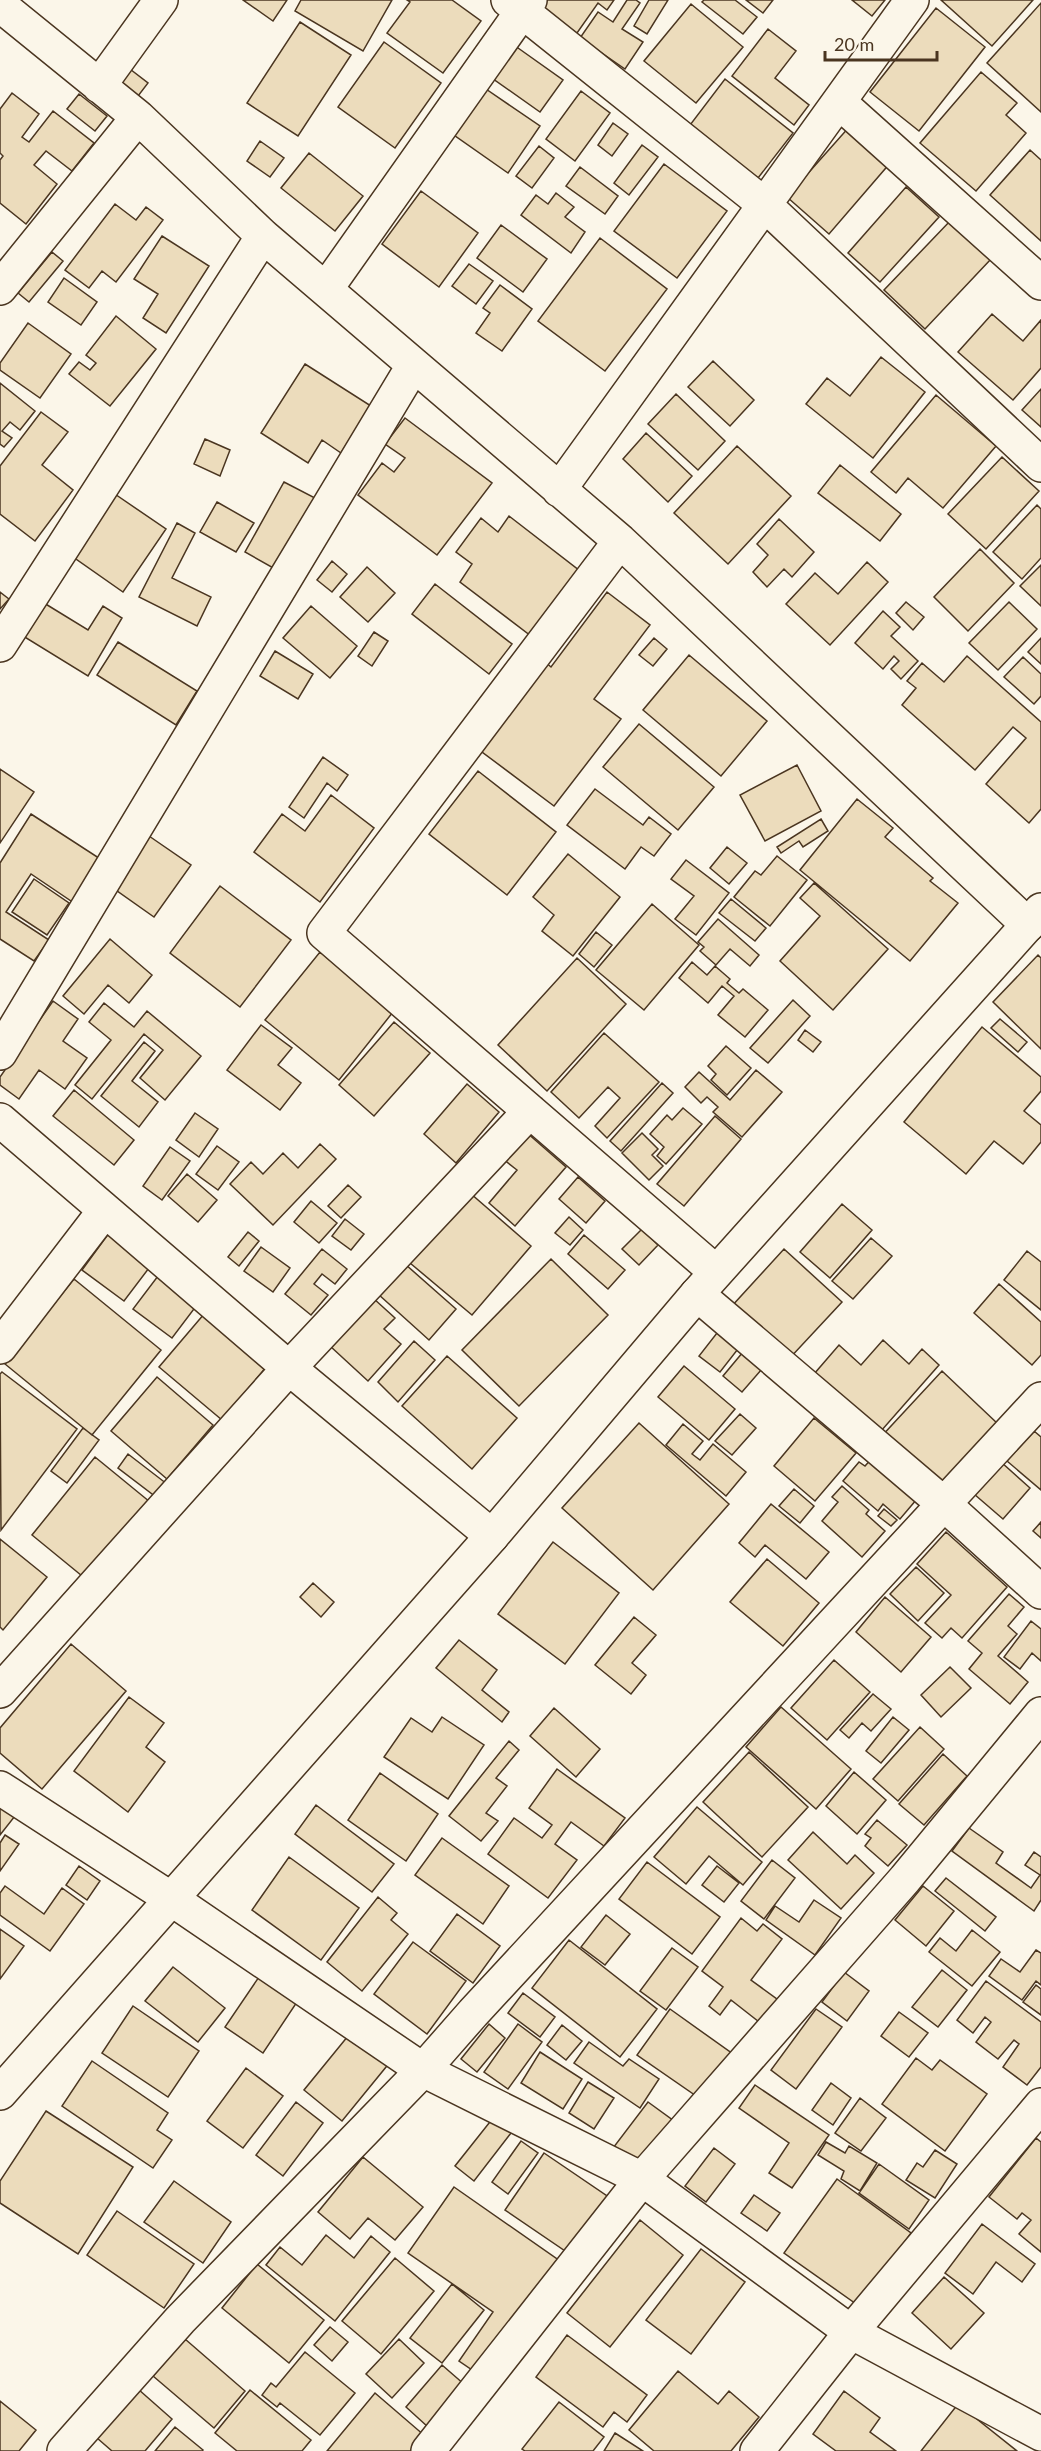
<svg xmlns="http://www.w3.org/2000/svg" width="1041" height="2451" font-family="Lato,sans-serif">
<style>
.building{fill:#ecdcbc;stroke:#4a3520;stroke-width:1.5}
.lines{fill:none;stroke-linecap:round;stroke-linejoin:round}
.minor-casing{stroke:#4a3520;stroke-width:36}
.tertiary-casing{stroke:#4a3520;stroke-width:36}
.minor{stroke:#fbf6e9;stroke-width:33}
.tertiary{stroke:#fbf6e9;stroke-width:33}
</style>
<rect width="100%" height="100%" fill="#fbf6e9"/>
<!-- building -->
<path class="building" d="M243 0H287L273 21Z
M301 0H392L363 51 295 11Z
M407 0H452L481 21 443 73 387 33 410 2Z
M547 0H614L607 10 598 3 577 33 541 9Z
M627 0H636L640 3 622 29 643 42 625 69 580 38 598 12 613 22Z
M649 0H668L647 34 634 26Z
M704 0H735L757 17 743 34 702 2Z
M746 0H773L763 13Z
M852 0H885L872 16Z
M941 0H1033L992 46Z
M1041 3V112L987 63Z
M691 4 743 47 696 103 644 61Z
M936 8 985 47 919 131 870 92Z
M300 22 351 55 298 136 247 103Z
M768 29 796 51 775 78 809 105 794 125 732 76Z
M384 42 441 83 395 148 338 107Z
M511 43 563 80 540 112 489 76Z
M126 66 148 83 135 100 114 83Z
M981 72 1017 103 1006 115 1026 133 976 191 920 143Z
M725 79 793 133 758 178 690 125Z
M483 87 540 126 508 173 451 133Z
M581 91 610 113 575 161 546 139Z
M12 93 39 114 22 137 29 142 53 111 94 143 72 171 46 151 34 165 57 184 26 224 0 203V160L3 156 0 153V109Z
M79 94 107 116 95 131 67 109Z
M613 123 628 134 612 156 598 145Z
M850 126 891 162 829 234 787 197Z
M260 141 284 158 270 177 247 161Z
M642 145 658 157 629 195 614 183Z
M539 146 554 158 532 188 516 176Z
M1030 150 1041 160V241L990 195Z
M309 153 363 196 335 231 281 188Z
M664 164 727 211 677 278 614 231Z
M580 167 618 196 605 214 566 186Z
M906 187 939 217 880 282 848 253Z
M421 191 478 233 439 287 382 244Z
M556 193 574 207 565 217 585 232 571 253 521 215 536 195 548 204Z
M115 204 136 220 146 207 163 220 116 282 102 271 89 288 65 270Z
M951 220 991 259 925 329 884 290Z
M501 225 547 259 523 292 477 258Z
M162 236 209 266 166 333 143 318 158 294 134 279Z
M600 238 667 289 605 371 538 321Z
M52 252 63 261 29 302 18 293Z
M469 264 493 281 476 304 452 286Z
M64 278 97 302 81 325 48 302Z
M500 285 532 309 502 351 476 333 490 313 483 308Z
M992 314 1023 341 1041 320V368L1013 400 958 352Z
M116 316 156 349 110 406 69 374 79 362 90 370 96 363 86 355Z
M28 323 71 354 40 398 0 370V363Z
M881 357 925 392 873 458 806 404 827 378 850 396Z
M713 361 754 400 730 426 688 387Z
M305 364 371 406 341 453 322 440 308 463 261 433Z
M0 383 35 411 20 430 10 422 2 431 12 438 4 447 0 444Z
M1041 389V427L1022 410Z
M676 394 725 441 698 470 648 424Z
M936 395 996 446 943 508 908 478 896 493 871 472Z
M41 412 68 432 42 465 73 490 35 541 0 514V466Z
M405 418 492 483 437 555 358 495 382 463 394 472 405 458 385 444Z
M646 433 692 476 668 502 623 459Z
M205 439 230 450 220 476 194 464Z
M737 446 791 496 728 564 674 513Z
M1002 457 1039 491 986 549 948 514Z
M840 465 901 514 880 541 818 493Z
M284 482 315 498 275 569 245 552Z
M109 490 166 529 123 592 66 552Z
M217 502 254 523 236 552 200 532Z
M1037 505 1041 509V558L1022 579 993 552Z
M509 516 580 571 531 636 460 582 472 564 456 552 481 518 498 532Z
M779 519 814 552 792 577 784 569 767 587 753 572 768 555 757 544Z
M177 523 195 533 172 578 211 597 197 626 139 597Z
M980 549 1014 583 968 631 934 597Z
M332 561 347 574 332 592 317 580Z
M867 562 888 582 830 645 786 604 815 573 838 594Z
M1041 565V606L1020 586Z
M367 567 395 593 368 622 340 597Z
M435 584 512 644 489 674 412 614Z
M0 592 9 599 0 609Z
M607 592 650 625 594 699 621 719 554 806 478 749 544 661 551 667Z
M906 602 924 617 913 630 896 613Z
M1009 602 1037 629 998 670 969 643Z
M44 603 88 630 103 606 122 618 88 676 23 636Z
M311 606 357 646 330 678 283 638Z
M883 611 900 627 891 636 918 661 901 679 891 669 899 661 894 656 883 669 855 643Z
M374 632 388 641 372 666 358 656Z
M654 638 667 649 653 666 639 655Z
M1041 638V664L1028 652Z
M118 642 197 691 176 725 97 675Z
M275 651 313 674 298 699 260 676Z
M689 655 767 721 721 776 643 710Z
M967 656 1041 722V809L1029 823 986 784 1026 738 1013 727 975 770 902 705 916 688 907 681 922 663 944 682Z
M1023 657 1041 674V696L1034 704 1004 677Z
M639 724 714 787 678 830 603 767Z
M323 757 348 775 337 791 327 783 304 818 289 807Z
M797 765 821 811 765 841 740 795Z
M0 769 34 792 0 843Z
M478 771 556 832 507 895 429 834Z
M595 789 643 825 649 817 671 834 654 856 641 847 625 869 567 825Z
M331 795 374 828 320 902 254 852 282 814 305 831Z
M857 799 893 828 885 837 933 878 930 881 958 903 910 961 800 870Z
M31 814 105 862 77 905 31 874 6 912 49 940 34 961 0 939V863Z
M821 819 828 831 803 847 799 841 781 853 777 847Z
M149 836 191 865 154 917 113 888Z
M727 847 747 863 729 884 710 868Z
M568 854 620 897 573 956 542 931 554 915 533 897Z
M777 856 807 880 770 926 734 897 755 871 761 875Z
M686 860 729 893 696 935 675 919 694 896 671 879Z
M34 879 69 903 47 935 12 912Z
M814 883 888 949 833 1010 780 961 820 916 800 898Z
M220 886 291 940 240 1007 170 953Z
M731 899 766 928 755 941 719 913Z
M652 904 699 945 644 1010 596 970Z
M718 919 759 955 750 966 730 949 716 965 700 951 704 947 698 942Z
M596 932 612 945 594 967 579 954Z
M110 939 152 975 129 1003 108 985 84 1014 63 996Z
M320 952 393 1012 339 1080 265 1020Z
M1038 955 1041 958V1049L993 1002Z
M577 958 626 1004 547 1091 498 1045Z
M692 962 707 975 715 966 730 979 727 983 739 993 743 989 768 1010 745 1037 718 1015 734 996 722 986 708 1003 679 978Z
M793 1000 810 1016 768 1063 750 1048Z
M53 1001 78 1019 63 1041 87 1058 65 1089 39 1070 19 1099 0 1085V1077Z
M104 1003 134 1027 147 1011 201 1056 165 1100 140 1078 163 1050 144 1034 92 1099 75 1085 111 1040 89 1022Z
M1000 1019 1027 1042 1018 1052 991 1028Z
M394 1022 430 1053 374 1116 339 1085Z
M261 1025 292 1048 278 1065 301 1083 280 1110 227 1070Z
M982 1027 1041 1077V1091L1024 1111 1041 1125V1142L1023 1164 994 1141 966 1174 904 1122Z
M805 1030 821 1042 813 1052 798 1040Z
M604 1033 659 1082 607 1138 595 1126 620 1098 608 1087 579 1118 551 1092Z
M144 1042 155 1051 132 1081 158 1102 139 1127 101 1096Z
M726 1046 751 1068 727 1095 711 1080 716 1074 708 1066Z
M756 1070 782 1092 742 1137 713 1112 718 1107 707 1097 701 1103 685 1087 699 1072 730 1100Z
M662 1083 673 1093 621 1151 610 1141Z
M467 1084 499 1112 456 1163 424 1134Z
M74 1090 134 1140 114 1165 53 1116Z
M683 1108 702 1124 666 1164 657 1156 664 1147 650 1134 667 1115 672 1120Z
M195 1113 218 1129 199 1157 176 1140Z
M715 1116 741 1139 684 1206 657 1184Z
M526 1132 566 1167 515 1226 489 1203 517 1170 503 1159Z
M642 1133 658 1149 652 1155 663 1166 649 1180 622 1153Z
M320 1144 336 1159 273 1225 230 1184 251 1162 263 1174 283 1153 298 1168Z
M217 1146 239 1162 218 1190 196 1174Z
M170 1147 190 1161 162 1200 143 1186Z
M187 1174 217 1200 198 1222 168 1196Z
M578 1177 605 1201 586 1223 559 1199Z
M348 1185 361 1197 341 1218 328 1206Z
M470 1193 531 1246 472 1315 410 1263Z
M311 1201 337 1223 319 1243 294 1222Z
M842 1204 872 1230 830 1278 800 1252Z
M569 1217 583 1230 570 1245 555 1233Z
M345 1219 364 1234 351 1250 332 1236Z
M642 1229 658 1245 639 1265 622 1249Z
M248 1232 259 1241 239 1266 228 1257Z
M109 1233 152 1264 124 1301 82 1270Z
M584 1235 625 1270 608 1289 568 1254Z
M871 1238 892 1256 853 1299 832 1281Z
M261 1247 290 1268 273 1292 244 1271Z
M322 1249 347 1269 335 1284 322 1274 314 1284 328 1295 311 1315 285 1294Z
M784 1249 842 1302 788 1360 731 1307Z
M1027 1251 1041 1262V1310L1004 1280Z
M551 1259 608 1315 519 1406 462 1350Z
M405 1264 456 1309 429 1340 378 1294Z
M161 1272 200 1301 172 1338 133 1309Z
M74 1279 161 1350 92 1435 5 1364Z
M999 1284 1041 1322V1355L1032 1365 974 1313Z
M373 1298 395 1318 384 1329 401 1344 368 1381 330 1346Z
M210 1307 272 1360 222 1420 159 1367Z
M724 1324 745 1340 720 1372 699 1356Z
M883 1340 909 1364 922 1349 939 1365 874 1439 808 1381 839 1345 861 1365Z
M414 1341 435 1360 398 1402 378 1382Z
M748 1346 768 1362 742 1392 723 1376Z
M447 1356 517 1418 472 1469 402 1406Z
M684 1366 735 1409 709 1440 658 1397Z
M942 1371 998 1424 935 1492 879 1439Z
M2 1372 77 1429 1 1530 0 1374Z
M157 1377 213 1425 167 1479 111 1431Z
M740 1414 756 1428 732 1455 715 1441Z
M814 1418 856 1453 815 1501 774 1466Z
M639 1423 729 1504 653 1590 562 1508Z
M683 1424 703 1441 692 1454 700 1460 713 1444 746 1472 726 1496 666 1445Z
M83 1428 99 1440 67 1483 51 1471Z
M1034 1431 1041 1437V1490L1007 1461Z
M128 1454 167 1484 156 1497 118 1468Z
M876 1454 922 1493 900 1519 883 1504 878 1511 843 1481 859 1462 865 1466Z
M95 1457 150 1502 87 1580 32 1535Z
M1001 1462 1030 1488 1003 1519 974 1494Z
M842 1486 869 1510 866 1514 885 1531 862 1557 822 1521 838 1502 832 1497Z
M794 1489 814 1506 800 1523 779 1506Z
M771 1504 829 1552 806 1579 765 1545 755 1557 739 1543Z
M884 1509 897 1520 891 1526 878 1516Z
M1041 1522V1538L1033 1531Z
M946 1532 1007 1587 962 1638 951 1628 942 1638 925 1623 951 1595 917 1564Z
M0 1539 47 1577 3 1630 0 1627Z
M553 1542 619 1593 565 1664 498 1614Z
M767 1559 819 1603 783 1646 730 1602Z
M916 1567 944 1593 918 1621 890 1594Z
M313 1583 334 1602 321 1617 300 1597Z
M1009 1594 1024 1607 1008 1626 1017 1634 998 1656 1028 1682 1010 1704 969 1669 982 1653 968 1641Z
M885 1597 931 1637 901 1672 856 1632Z
M634 1617 656 1635 632 1663 646 1675 631 1694 595 1665Z
M1031 1621 1041 1629V1661L1032 1653 1020 1669 1004 1657Z
M459 1640 497 1670 482 1690 509 1712 502 1722 436 1668Z
M71 1644 126 1691 42 1789 0 1753V1728Z
M834 1660 870 1692 827 1740 791 1708Z
M950 1667 971 1688 941 1717 921 1695Z
M873 1694 891 1709 871 1731 862 1723 849 1738 840 1730Z
M129 1697 164 1723 146 1747 165 1762 128 1812 74 1771Z
M781 1707 851 1769 816 1809 746 1747Z
M554 1708 600 1749 576 1777 530 1736Z
M442 1717 484 1745 448 1799 384 1757 411 1718 432 1732Z
M893 1717 909 1730 881 1763 866 1751Z
M920 1727 944 1749 898 1801 873 1779Z
M509 1741 519 1750 496 1778 507 1786 486 1813 498 1821 481 1841 449 1816Z
M749 1752 808 1807 762 1857 703 1802Z
M943 1754 967 1776 924 1825 899 1804Z
M557 1769 625 1818 604 1846 571 1822 555 1844 577 1860 548 1898 488 1854 514 1818 542 1838 552 1825 529 1808Z
M854 1772 886 1800 857 1834 826 1806Z
M380 1773 438 1814 406 1861 348 1820Z
M0 1805 15 1816 0 1835Z
M316 1805 394 1864 372 1892 295 1834Z
M697 1807 762 1862 743 1885 709 1856 686 1884 654 1857Z
M877 1820 907 1845 888 1866 865 1846 871 1838 865 1834Z
M969 1828 1003 1852 996 1863 1031 1888 1040 1875 1025 1865 1034 1852 1041 1857V1900L1034 1911 952 1851Z
M813 1832 847 1864 855 1855 874 1873 841 1909 788 1860Z
M5 1835 19 1844 0 1871V1843Z
M442 1838 509 1886 483 1924 415 1875Z
M289 1857 359 1908 321 1960 252 1910Z
M772 1860 795 1878 764 1919 741 1901Z
M647 1862 720 1917 692 1954 619 1899Z
M79 1866 100 1881 87 1900 66 1885Z
M717 1866 739 1883 724 1902 702 1885Z
M946 1878 996 1917 985 1931 935 1891Z
M5 1886 44 1914 62 1888 84 1904 50 1951 0 1915V1893Z
M923 1886 954 1911 926 1946 895 1920Z
M378 1897 397 1913 391 1920 408 1934 362 1991 327 1962Z
M814 1900 841 1918 815 1955 766 1920 775 1906 799 1922Z
M457 1914 500 1946 473 1983 430 1951Z
M606 1915 630 1934 605 1965 581 1947Z
M741 1918 757 1931 763 1924 782 1939 751 1980 781 2002 763 2025 731 2000 720 2015 709 2006 723 1987 702 1971Z
M0 1929 24 1946 0 1979Z
M972 1930 1000 1952 972 1986 929 1952 940 1938 956 1951Z
M569 1940 657 2009 620 2057 532 1988Z
M413 1942 466 1981 427 2034 374 1994Z
M672 1948 698 1967 666 2010 640 1991Z
M1036 1950 1041 1953V1985L1036 1981 1022 2000 989 1976 1001 1959 1020 1972Z
M173 1967 225 2008 198 2042 145 2001Z
M942 1970 967 1990 938 2027 912 2007Z
M263 1971 301 1996 263 2053 225 2027Z
M844 1972 869 1991 847 2021 822 2002Z
M986 1981 1041 2022V2067L1027 2085 1003 2067 1019 2044 1014 2040 998 2059 976 2042 991 2022 985 2017 973 2033 957 2020Z
M1036 1985 1041 1989V2015L1023 2002Z
M523 1993 555 2017 540 2037 508 2013Z
M133 2006 199 2051 168 2097 102 2053Z
M670 2009 733 2054 702 2100 637 2055Z
M816 2009 842 2027 796 2089 771 2070Z
M899 2012 928 2033 909 2057 881 2036Z
M489 2024 505 2038 477 2072 461 2059Z
M518 2024 542 2042 508 2089 484 2072Z
M357 2025 395 2056 342 2121 304 2090Z
M562 2025 582 2041 566 2060 547 2045Z
M589 2042 623 2066 629 2059 659 2079 640 2108 574 2063Z
M540 2052 582 2079 563 2109 521 2083Z
M916 2058 932 2070 940 2060 987 2094 945 2151 882 2104Z
M92 2061 168 2113 157 2130 172 2140 153 2168 62 2106Z
M246 2068 283 2096 243 2148 207 2121Z
M588 2082 614 2098 594 2129 569 2113Z
M831 2083 851 2098 833 2125 812 2110Z
M755 2085 829 2135 792 2188 769 2173 789 2143 739 2108Z
M860 2098 886 2118 861 2151 835 2133Z
M296 2102 323 2123 283 2176 256 2155Z
M648 2102 674 2121 638 2168 613 2148Z
M46 2111 133 2167 78 2254 0 2203V2181Z
M493 2118 511 2133 474 2181 455 2166Z
M1036 2138 1041 2142V2252L1019 2234 1031 2220 1022 2213 1017 2219 989 2197Z
M521 2141 538 2153 508 2194 492 2182Z
M826 2142 845 2153 849 2146 877 2163 860 2191 841 2179 844 2171 818 2155Z
M714 2148 735 2164 706 2202 685 2186Z
M935 2150 957 2164 935 2198 906 2180 917 2163 923 2167Z
M544 2153 613 2200 574 2257 505 2210Z
M363 2157 423 2207 395 2240 368 2218 350 2239 318 2212Z
M879 2164 929 2200 909 2229 859 2193Z
M837 2179 911 2233 859 2306 784 2253Z
M174 2181 231 2222 203 2263 144 2222Z
M454 2187 560 2261 481 2376 459 2361 493 2312 408 2253Z
M754 2195 780 2213 767 2231 741 2213Z
M117 2211 194 2264 164 2308 87 2255Z
M640 2220 683 2255 610 2347 567 2313Z
M982 2224 1035 2264 1022 2282 996 2262 973 2294 945 2273Z
M326 2235 354 2258 371 2236 390 2252 335 2321 266 2265 280 2247 302 2265Z
M701 2249 745 2282 691 2354 646 2320Z
M395 2258 434 2291 381 2354 342 2321Z
M257 2264 324 2320 289 2363 222 2308Z
M944 2277 984 2313 951 2349 912 2313Z
M452 2284 484 2310 442 2363 410 2338Z
M330 2327 348 2342 332 2361 314 2345Z
M567 2335 647 2395 627 2422 614 2412 603 2427 536 2377Z
M185 2339 245 2391 214 2428 153 2376Z
M399 2339 424 2363 392 2398 366 2374Z
M305 2352 355 2393 320 2435 280 2403 277 2407 262 2395 271 2383 276 2387Z
M442 2365 465 2385 428 2427 406 2407Z
M678 2371 718 2404 729 2391 759 2417 731 2451H654L629 2430Z
M138 2389 172 2419 145 2451H112L97 2438Z
M250 2390 311 2440 302 2451H237L215 2433Z
M844 2391 880 2418 870 2432 896 2451H836L813 2434Z
M375 2393 425 2436 413 2451H327Z
M0 2401 36 2430 19 2451H0Z
M559 2402 604 2437 593 2451H525L522 2449Z
M958 2404 1017 2451H921Z
M175 2427 203 2450 202 2451H155Z
M615 2433 643 2451H604Z"/>
<g class="lines">
<!-- minor casing -->
<g class="minor-casing">
<path id="minor" d="M508 0 765 205 1041 465
M0 5 138 117 263 236 620 541 1028 925
M99 86 161 0
M839 102 1041 283
M0 288 138 117
M326 289 530 0
M559 490 912 0
M620 541 324 933 716 1272
M0 645 263 236
M0 1053 413 366
M0 1120 289 1368 492 1536
M697 1294 944 1504 1041 1592
M0 1347 105 1210
M0 1691 289 1368 530 1111
M0 1788 173 1900 423 2070 642 2179 851 2332 1041 2434
M64 2451 180 2320 423 2070 473 2013 1041 1399
M428 2451 642 2179 905 1879 1041 1714
M757 2451 851 2332 1041 2105"/>
</g>
<!-- tertiary casing -->
<g class="tertiary-casing">
<path id="tertiary" d="M0 2093 492 1536 697 1294 1041 910"/>
</g>
<!-- minor -->
<use href="#minor" class="minor"/>
<!-- tertiary -->
<use href="#tertiary" class="tertiary"/>
</g>
<!-- scale -->
<path d="M825 51v9h112v-9" fill="none" stroke="#4a3520" stroke-width="3"/>
<text x="834" y="51" font-size="18" fill="#4a3520" stroke="#fbf6e9" stroke-width="4.5" paint-order="stroke">20 m</text>
</svg>
